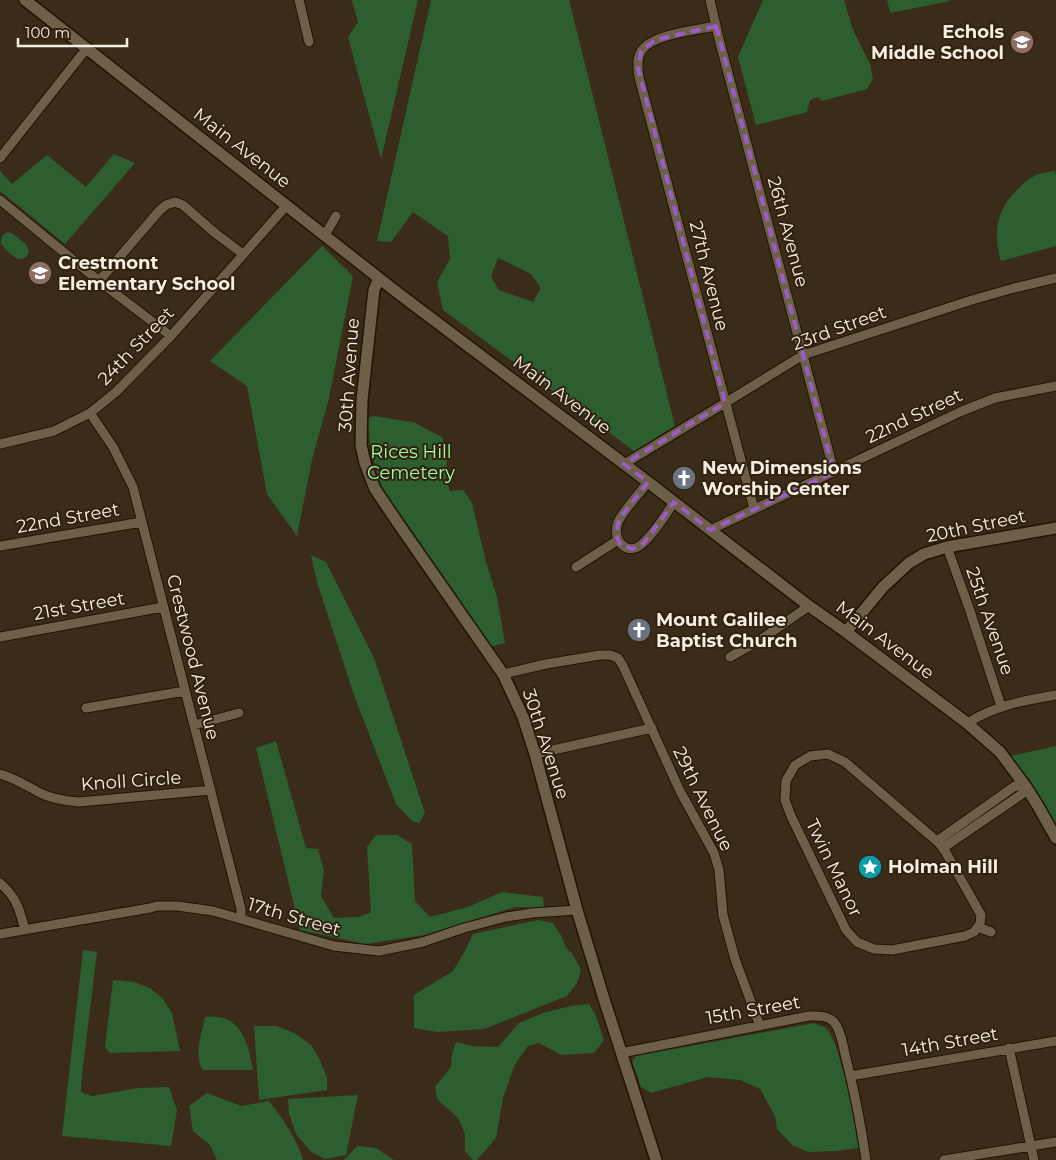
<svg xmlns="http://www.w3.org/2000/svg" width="1056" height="1160" font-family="Montserrat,sans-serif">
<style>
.green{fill:#2c5e2f;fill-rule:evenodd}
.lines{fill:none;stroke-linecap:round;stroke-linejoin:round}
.street-casing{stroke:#211402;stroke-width:11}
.secondary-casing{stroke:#211402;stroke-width:14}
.street{stroke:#6e5f49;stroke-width:9}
.secondary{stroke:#6e5f49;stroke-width:11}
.marked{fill:none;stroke:#9a5cc8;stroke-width:4;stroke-dasharray:10 6;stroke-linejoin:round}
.labels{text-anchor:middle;stroke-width:4;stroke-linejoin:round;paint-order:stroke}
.poi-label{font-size:18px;font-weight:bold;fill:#f7eee2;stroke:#30220f;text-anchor:start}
.street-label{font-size:18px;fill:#f7eee2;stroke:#30220f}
.park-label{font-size:18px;fill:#9ffda2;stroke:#30220f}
</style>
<rect width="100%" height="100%" fill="#3a2c18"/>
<!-- green -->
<path class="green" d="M352 0H418L381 159 348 37 358 22Z
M431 0H569L675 426 634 451 443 310 437 282 450 259 448 236 413 212 391 242 377 241ZM498 258 531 274 541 288 533 302 499 290 491 277Z
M763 0H844L853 30 870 64 873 79 867 89 822 101 818 97 810 100 807 112 756 125 738 57Z
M887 0H950V1L890 13Z
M114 154 135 163 65 244 0 191V171L12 184 47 155 86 187Z
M1055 171 1056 176V246L1001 261C993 234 996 210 1017 190 1023 183 1031 177 1039 174 1044 172 1050 172 1055 171Z
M8 232C13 233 15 235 18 238 21 240 25 243 27 246 31 252 27 260 19 259 13 258 5 248 1 244 0 237 3 234 8 232Z
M322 246 353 276 329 398 312 460 297 536 267 494 247 386 210 361Z
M374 416 413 422 442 437 447 454 446 480 450 491 463 490 472 503 486 562 497 597 505 643 489 647 397 512 381 486 370 446 368 418Z
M311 555 326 562 374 658 425 813 419 823 412 821 396 804 354 695 317 582Z
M276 741 306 848 318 849 324 870 321 896 334 918 359 917 371 912 367 847 376 835H397L412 844 415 901 430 917 468 907 502 892 543 897 544 908 515 907 424 935 365 944 300 930 256 748Z
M1056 746V827L1031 783 1010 756Z
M538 920 553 923 561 935 566 947 573 955 581 970 577 983 567 996 484 1029 437 1032 414 1028V995L453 971 466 949 473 934Z
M83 950 97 952 82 1075 81 1092 92 1096 138 1088 169 1087 177 1110 171 1146 62 1136Z
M113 980 134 982 150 988 163 999 172 1013 180 1051 110 1053 105 1047Z
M589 1004 595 1014 604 1040 594 1053 561 1055 539 1043 528 1046 515 1064 503 1098 496 1138 477 1160H473L465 1151V1134L458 1118 437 1099 435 1087 451 1067 452 1053 456 1042 472 1046 498 1047 519 1023 543 1013 570 1006Z
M205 1017C209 1017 213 1016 217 1017 244 1020 249 1048 253 1070H203C193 1056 202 1033 205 1017Z
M814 1023C817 1025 822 1026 825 1027 840 1037 855 1127 859 1148L836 1151 808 1152 792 1145 777 1129 775 1116 760 1089 740 1080 708 1077 651 1093 641 1087 632 1061 636 1056Z
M254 1026H277L296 1034 311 1045 319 1058 327 1077V1090L259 1100Z
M207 1093 241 1106 269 1101C283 1119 297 1139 303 1160H217L210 1145 193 1131 189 1106Z
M358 1095 346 1155 325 1159 311 1152 296 1134 289 1114 288 1099Z
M357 1146 376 1148 394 1160H344Z"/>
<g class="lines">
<!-- street casing -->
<g class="street-casing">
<path id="street" d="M299 0 309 42
M710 0 719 39 834 472
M716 26C697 30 653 34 642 50 636 58 638 69 639 77L754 509
M0 158 87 48
M0 200 99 281 171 336
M325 235 336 216
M99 281 159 211 166 205 175 202 183 205 215 233 243 254
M90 413 113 447 133 487 241 909V919
M0 444 54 431 90 413 116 392 171 336 287 205
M624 464 725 403 803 355 972 300 1014 288 1056 278
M648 482C640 493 623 511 618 522 611 540 628 559 644 542 656 531 665 516 674 502
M710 530 962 411 995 398 1056 386
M0 546 142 522
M947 547 969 608 1001 706
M576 567 618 540
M0 637 163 607
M730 657 760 640 809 606
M503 674 546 664 600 655H610L618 658 623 666 680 791 714 853 719 870 723 915 735 959 760 1026
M86 708 185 691
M967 723C997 705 1022 701 1056 695
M194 725 239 713
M535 754 652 728
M828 754 845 762 939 843 945 851 981 915 980 924 974 932 965 936 892 950 874 949 857 942 846 930 791 816 785 800 786 781 795 765 810 756Z
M0 774C15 778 27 786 40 793 52 799 66 801 79 802L211 790
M937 841 1015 786 1026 787 1022 794 943 848
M0 883C17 898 19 908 25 930
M978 927 991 932
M0 934 150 908 157 906H177L213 911 334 946 379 951 423 942 464 928 506 917 532 913 577 910
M1009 1048 1034 1160
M621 1053 809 1016C818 1016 827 1015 834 1022 841 1030 843 1045 845 1054 854 1089 861 1125 866 1160
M850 1076 1056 1041
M944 1160 1056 1142"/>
</g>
<!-- secondary casing -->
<g class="secondary-casing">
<path id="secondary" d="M25 0 394 290 648 482 809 606 846 632 967 723 1000 752 1026 787 1038 806 1056 838
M379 278 374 290 362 400 361 445 365 463 375 489 400 526 503 674 523 717 535 754 577 910 604 999 656 1160
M846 632 883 587 909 563 924 554 947 547 1056 528"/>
</g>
<!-- street -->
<use href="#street" class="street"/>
<!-- secondary -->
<use href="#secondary" class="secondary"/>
</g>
<!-- marked area -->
<path class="marked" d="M716 26 834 472 710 530 674 502 644 543 632 549 620 544 616 535 619 519 648 482 624 464 725 403 638 68 641 51 655 40Z"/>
<!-- icons -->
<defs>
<g id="school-disc" transform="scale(1.25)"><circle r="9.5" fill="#8d6e63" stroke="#30220f"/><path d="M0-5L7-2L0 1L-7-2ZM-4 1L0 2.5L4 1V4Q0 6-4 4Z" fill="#fff"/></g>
<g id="church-disc" transform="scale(1.25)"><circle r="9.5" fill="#6b7280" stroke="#30220f"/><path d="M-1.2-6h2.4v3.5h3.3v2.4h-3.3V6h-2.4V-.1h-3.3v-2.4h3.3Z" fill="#fff"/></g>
<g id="sight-disc" transform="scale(1.25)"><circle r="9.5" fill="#0f9aa8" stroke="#30220f"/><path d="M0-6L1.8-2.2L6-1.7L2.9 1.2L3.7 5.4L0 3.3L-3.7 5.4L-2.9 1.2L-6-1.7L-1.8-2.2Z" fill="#fff"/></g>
</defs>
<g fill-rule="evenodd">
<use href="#school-disc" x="1022" y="42"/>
<use href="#school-disc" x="40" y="273"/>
<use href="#church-disc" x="684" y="478"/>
<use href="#church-disc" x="639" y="630"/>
<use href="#sight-disc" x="870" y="867"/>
</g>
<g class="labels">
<!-- poi labels -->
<g class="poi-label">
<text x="1004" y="38" text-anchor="end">Echols<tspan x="1004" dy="21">Middle School</tspan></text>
<text x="58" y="269">Crestmont<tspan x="58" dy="21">Elementary School</tspan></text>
<text x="702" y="474">New Dimensions<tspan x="702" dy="21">Worship Center</tspan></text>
<text x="656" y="626">Mount Galilee<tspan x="656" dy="21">Baptist Church</tspan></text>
<text x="888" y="873">Holman Hill</text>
</g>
<!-- street labels -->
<g class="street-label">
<text transform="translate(242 148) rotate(38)" y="6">Main Avenue</text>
<text transform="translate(788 232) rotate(75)" y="6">26th Avenue</text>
<text transform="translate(709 276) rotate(76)" y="6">27th Avenue</text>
<text transform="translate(839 328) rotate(-20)" y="6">23rd Street</text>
<text transform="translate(136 346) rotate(-46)" y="6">24th Street</text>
<text transform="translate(349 375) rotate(-86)" y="6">30th Avenue</text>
<text transform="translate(562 395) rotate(37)" y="6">Main Avenue</text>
<text transform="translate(914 416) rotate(-25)" y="6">22nd Street</text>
<text transform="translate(68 518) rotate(-10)" y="6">22nd Street</text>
<text transform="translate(976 526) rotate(-12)" y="6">20th Street</text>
<text transform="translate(79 606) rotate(-10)" y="6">21st Street</text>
<text transform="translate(990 621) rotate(71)" y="6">25th Avenue</text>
<text transform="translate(885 640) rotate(37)" y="6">Main Avenue</text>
<text transform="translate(193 657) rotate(76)" y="6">Crestwood Avenue</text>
<text transform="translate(546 744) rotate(72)" y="6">30th Avenue</text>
<text transform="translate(131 781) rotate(-4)" y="6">Knoll Circle</text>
<text transform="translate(703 799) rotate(64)" y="6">29th Avenue</text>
<text transform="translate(834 868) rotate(64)" y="6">Twin Manor</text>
<text transform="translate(294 917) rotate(16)" y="6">17th Street</text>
<text transform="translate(753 1010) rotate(-10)" y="6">15th Street</text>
<text transform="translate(950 1042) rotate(-10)" y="6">14th Street</text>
</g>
<!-- park labels -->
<g class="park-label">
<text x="411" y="458">Rices Hill<tspan x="411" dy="21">Cemetery</tspan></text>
</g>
</g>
<!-- scale -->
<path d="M18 38v8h109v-8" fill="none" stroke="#f7eee2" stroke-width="2.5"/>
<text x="25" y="38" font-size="15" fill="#f7eee2" stroke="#30220f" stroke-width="4" paint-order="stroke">100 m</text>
</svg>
